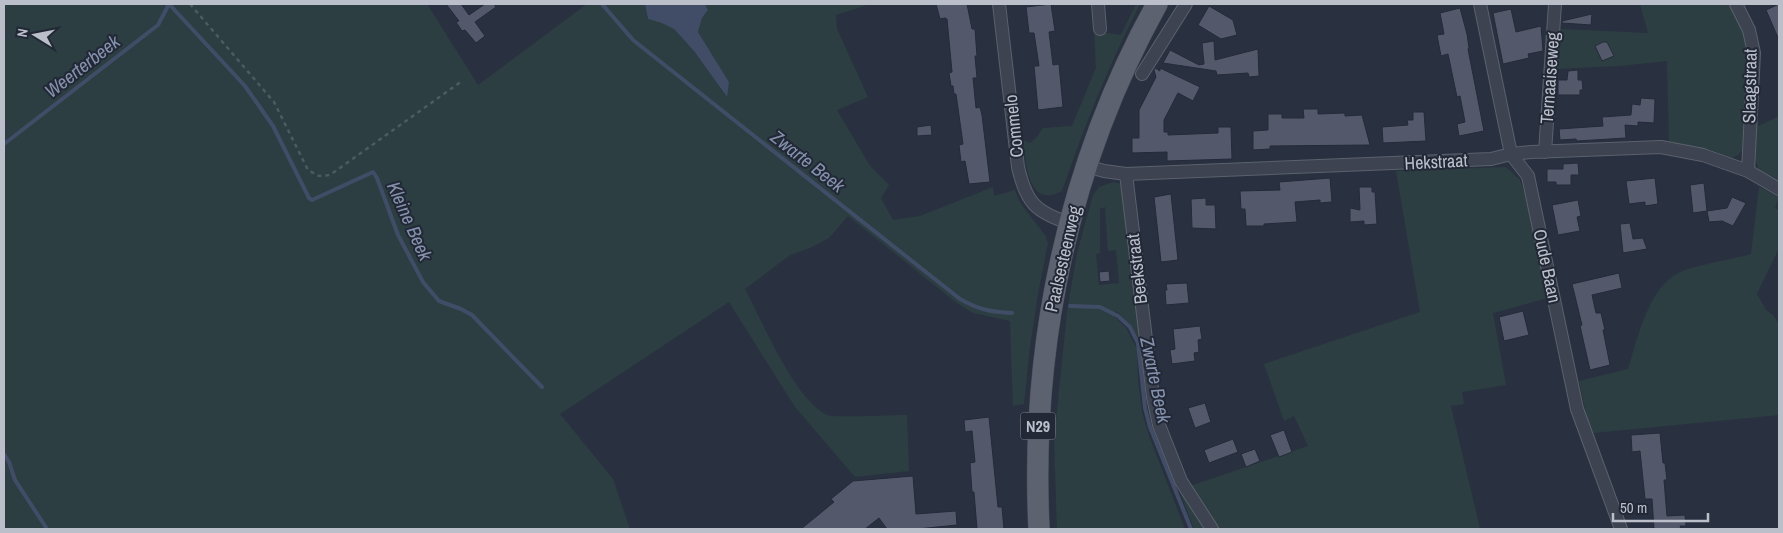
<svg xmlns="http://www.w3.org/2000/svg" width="1783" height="533" font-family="'Archivo Narrow',sans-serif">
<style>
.green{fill:#2c3e42;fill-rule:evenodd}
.water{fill:#414d67}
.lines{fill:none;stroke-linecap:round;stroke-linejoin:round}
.stream{stroke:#414d67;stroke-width:4}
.building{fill:#53596b;stroke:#242a38}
.street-casing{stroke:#5b616d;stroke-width:14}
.primary-casing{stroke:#474c59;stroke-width:22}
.path{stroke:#4c5b60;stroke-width:2.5;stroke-dasharray:4 4;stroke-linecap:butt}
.street{stroke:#3d4350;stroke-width:12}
.primary{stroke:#5c6270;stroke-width:21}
.labels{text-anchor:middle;stroke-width:4;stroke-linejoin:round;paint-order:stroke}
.shield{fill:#222836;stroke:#8c929e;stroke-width:1}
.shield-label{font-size:16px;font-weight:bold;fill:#babfca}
.street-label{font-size:18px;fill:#babfca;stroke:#222836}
.water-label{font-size:19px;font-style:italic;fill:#8592ae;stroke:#222836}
</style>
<rect width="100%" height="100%" fill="#293140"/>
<!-- green -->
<path class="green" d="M4 4H427L478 85 587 4H645L648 19 662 22 674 29 694 51 726 96 729 82 698 32 702 18 708 10 705 4H870L836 15 837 29 868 97 837 110 870 166 889 185 881 198 893 220 920 216 993 187 994 196 1012 191 1014 189 1021 204 1045 235 1048 243 1038 294 1029 354 1024 404 1013 406 1010 321 973 313 958 304 848 216 829 238 810 248 790 255 745 289C762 321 794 399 827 415 834 418 895 415 907 415L909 471 855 477 795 407 729 302 560 414 613 479 630 529H4Z
M1136 4H1140C1109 64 1084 127 1062 191 1027 210 1026 161 1023 140L1030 143 1036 138 1043 128 1072 126 1096 68 1094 31 1121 35Z
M1640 4H1730L1744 32 1747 45V64L1743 149 1738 155 1732 158 1711 150 1669 143 1667 61 1620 66 1556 69 1559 29 1648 33Z
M1779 116V180L1759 170 1755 158 1756 127Z
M1506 167 1520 180 1528 204 1548 298 1493 313 1506 385 1462 392 1464 404 1451 406 1480 529H1218L1190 486 1308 446 1294 416 1284 421 1264 364 1420 312 1396 171Z
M1114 182 1122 184 1146 375 1206 529H1194L1149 411 1141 344 1132 326 1116 311 1113 315 1126 328 1137 349 1138 380 1142 412 1149 436 1185 529H1057L1054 440 1067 312 1077 253 1093 195 1099 187ZM1105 207 1108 251 1116 250 1119 283 1099 285 1096 254 1100 253V209Z
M1759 187 1779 197 1775 208 1779 210V248L1757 294 1766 310 1773 315 1779 324V415L1593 433 1586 414 1579 381 1628 369C1638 338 1649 283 1683 271 1705 263 1729 260 1751 254Z"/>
<!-- water -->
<path class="water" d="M645 4H705L708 10 702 18 698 32 729 82 727 97 694 51 674 29 662 23 648 19Z"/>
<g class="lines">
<!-- stream -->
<path class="stream" d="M169 4 245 86 273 126 309 198 312 200 373 172 377 178 398 235 423 282 439 301 461 309 472 315 542 387
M602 4 633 40 960 299C979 310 992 312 1012 313
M4 144 158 25 169 4
M1070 306 1100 307 1118 316 1130 327 1138 343 1145 408 1150 427 1191 529
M4 454 9 462 15 480 47 529"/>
</g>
<!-- building -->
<path class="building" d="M446 4H461L469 15 485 4H494L496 7 475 22 485 36 476 43 465 30 462 31 456 22 459 21Z
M936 4H967L972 29H975L977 56H975L977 78H973L976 108 980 107 982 115 990 182 969 184 965 161 961 162 959 145 963 144 956 94H954L953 86H951L949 73 952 72 947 19 945 18 940 19Z
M1051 4 1055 31 1049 32 1053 65 1059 64 1063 107 1038 110 1034 66H1039L1034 33H1029L1026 7Z
M1779 4V40L1766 10Z
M1209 6 1233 20 1237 35 1221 39 1198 25Z
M1460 8 1467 34 1469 48 1468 49 1484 131 1459 136 1457 124 1465 122 1460 96 1457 97 1448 54 1441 56 1437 35 1444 34 1440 13Z
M1511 9 1516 32 1541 26 1543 51 1528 54 1529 58 1503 64 1493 13Z
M1592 14 1591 25 1562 23V21Z
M1214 41 1215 60 1258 49 1259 76 1249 77 1248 73 1217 75 1216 71 1163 63 1170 50 1199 65 1204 64 1202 43Z
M1603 42H1607L1614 56 1602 61 1595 46Z
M1155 68 1160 71V68L1200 87 1193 101 1178 93 1164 120V132H1168V135L1218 133V127H1231L1232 159 1167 161V152L1132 153V138H1139V110L1156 77 1154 70Z
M1578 70V80H1582L1583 90H1580V95H1558V80H1567L1568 71Z
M1641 98 1655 99 1654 123 1638 122V126L1625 125 1626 138 1577 141 1576 139 1560 140 1559 129 1603 126 1602 117 1631 115 1632 104 1640 105Z
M1303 109H1318V114L1345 113V116L1362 115 1370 145 1270 146V149L1253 150V131L1268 130V114H1282V118H1304Z
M1413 112H1424L1426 141 1383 143 1382 127 1408 125 1407 120H1413Z
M931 125 932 135 917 136V127Z
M1578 163 1579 175H1571V185H1556V182H1547V169H1563V164Z
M1330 178 1332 202 1320 203V200L1295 202 1297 222 1264 224V226H1246L1245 209H1241L1240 191 1280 190 1279 182Z
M1655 178 1658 204 1645 206V202L1629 204 1626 181Z
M1704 183 1707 211 1727 208 1732 197 1746 203 1733 226 1722 221 1709 222 1707 211 1693 213 1690 185Z
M1359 187H1372V192H1375L1377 224 1364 225V221L1350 222V208L1360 210Z
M1171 194 1178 260 1161 262 1154 197Z
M1206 198V205H1215L1216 229 1192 228 1191 199Z
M1578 200 1581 216 1577 217 1580 231 1558 235 1552 205Z
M1630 223 1633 239 1643 238 1647 249 1623 253 1620 224Z
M1109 271 1110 281 1100 282 1099 272Z
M1619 273 1622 288 1592 295 1596 313H1601L1605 330H1603L1610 365 1590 370 1580 326 1582 325 1572 284Z
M1187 283 1189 303 1166 305 1165 290H1167L1166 284Z
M1523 311 1529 335 1504 341 1499 317Z
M1200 326 1202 339 1198 340 1199 352 1194 353 1195 361 1172 364 1170 350 1175 349 1173 329Z
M1205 403 1211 422 1195 428 1188 408Z
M989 417 998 507H1002L1004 529H977L974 492H972L970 463 975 462 972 431 965 432 964 420Z
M1284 430 1292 452 1279 457 1270 435Z
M1660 433 1663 463H1665L1667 480H1664L1667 516 1685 515 1686 526H1680L1681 529H1654L1652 499H1645L1640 451 1632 452 1631 435Z
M1233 439 1238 452 1209 463 1204 450Z
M1255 449 1260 461 1246 467 1241 454Z
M913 476 916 514 956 511 957 525 917 529H887L879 518 865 529H801L834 502 831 499 853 481Z"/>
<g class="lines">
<!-- street casing -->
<g class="street-casing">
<path id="street" d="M999 4 1018 167C1026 202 1035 212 1069 223
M1098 4 1100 29
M1480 4 1511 154 1528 176 1577 409 1621 529
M1736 4 1749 30 1754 53 1748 171
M1142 74 1186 4
M1545 152 1555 4
M1086 166 1104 171 1126 174 1491 159 1511 154 1531 152 1661 147 1703 155 1748 171 1779 189
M1126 174 1153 397 1159 425 1181 481 1212 529"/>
</g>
<!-- primary casing -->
<g class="primary-casing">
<path id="primary" d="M1039 529C1030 346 1068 165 1157 4"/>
</g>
<!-- path -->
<path class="path" d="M190 4 274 102 308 170 319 176 330 175 462 81"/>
<!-- street -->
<use href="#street" class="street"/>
<!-- primary -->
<use href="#primary" class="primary"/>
</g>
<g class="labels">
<!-- shield labels -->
<rect class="shield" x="1020.5" y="412.5" width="35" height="27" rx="4"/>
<g class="shield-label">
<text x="1038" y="432">N29</text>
</g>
<!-- street labels -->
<g class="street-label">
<text transform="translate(1550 78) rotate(-86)" y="6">Ternaaiseweg</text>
<text transform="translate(1750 86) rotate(-89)" y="6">Slaagstraat</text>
<text transform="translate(1014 126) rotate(-96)" y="6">Commelo</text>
<text transform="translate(1436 162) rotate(-3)" y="6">Hekstraat</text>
<text transform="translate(1063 259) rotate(-77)" y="6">Paalsesteenweg</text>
<text transform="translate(1547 266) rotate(78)" y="6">Oude Baan</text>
<text transform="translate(1137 269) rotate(-97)" y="6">Beekstraat</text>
</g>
<!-- water labels -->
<g class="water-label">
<text transform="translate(82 66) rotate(-38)" y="7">Weerterbeek</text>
<text transform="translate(808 161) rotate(38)" y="7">Zwarte Beek</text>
<text transform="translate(410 221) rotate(66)" y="7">Kleine Beek</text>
<text transform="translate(1156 380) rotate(78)" y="7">Zwarte Beek</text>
</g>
</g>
<!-- border -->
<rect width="1783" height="533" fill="none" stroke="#babfca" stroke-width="10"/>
<!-- north arrow -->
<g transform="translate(35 35) rotate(280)" stroke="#222836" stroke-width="4" paint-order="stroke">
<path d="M0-4L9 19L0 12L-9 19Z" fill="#babfca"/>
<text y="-8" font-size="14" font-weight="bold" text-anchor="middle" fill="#babfca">N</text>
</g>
<!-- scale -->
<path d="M1613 513v8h95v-8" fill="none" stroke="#babfca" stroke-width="2.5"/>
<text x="1620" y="513" font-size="15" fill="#babfca" stroke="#222836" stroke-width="4" paint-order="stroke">50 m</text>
</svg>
